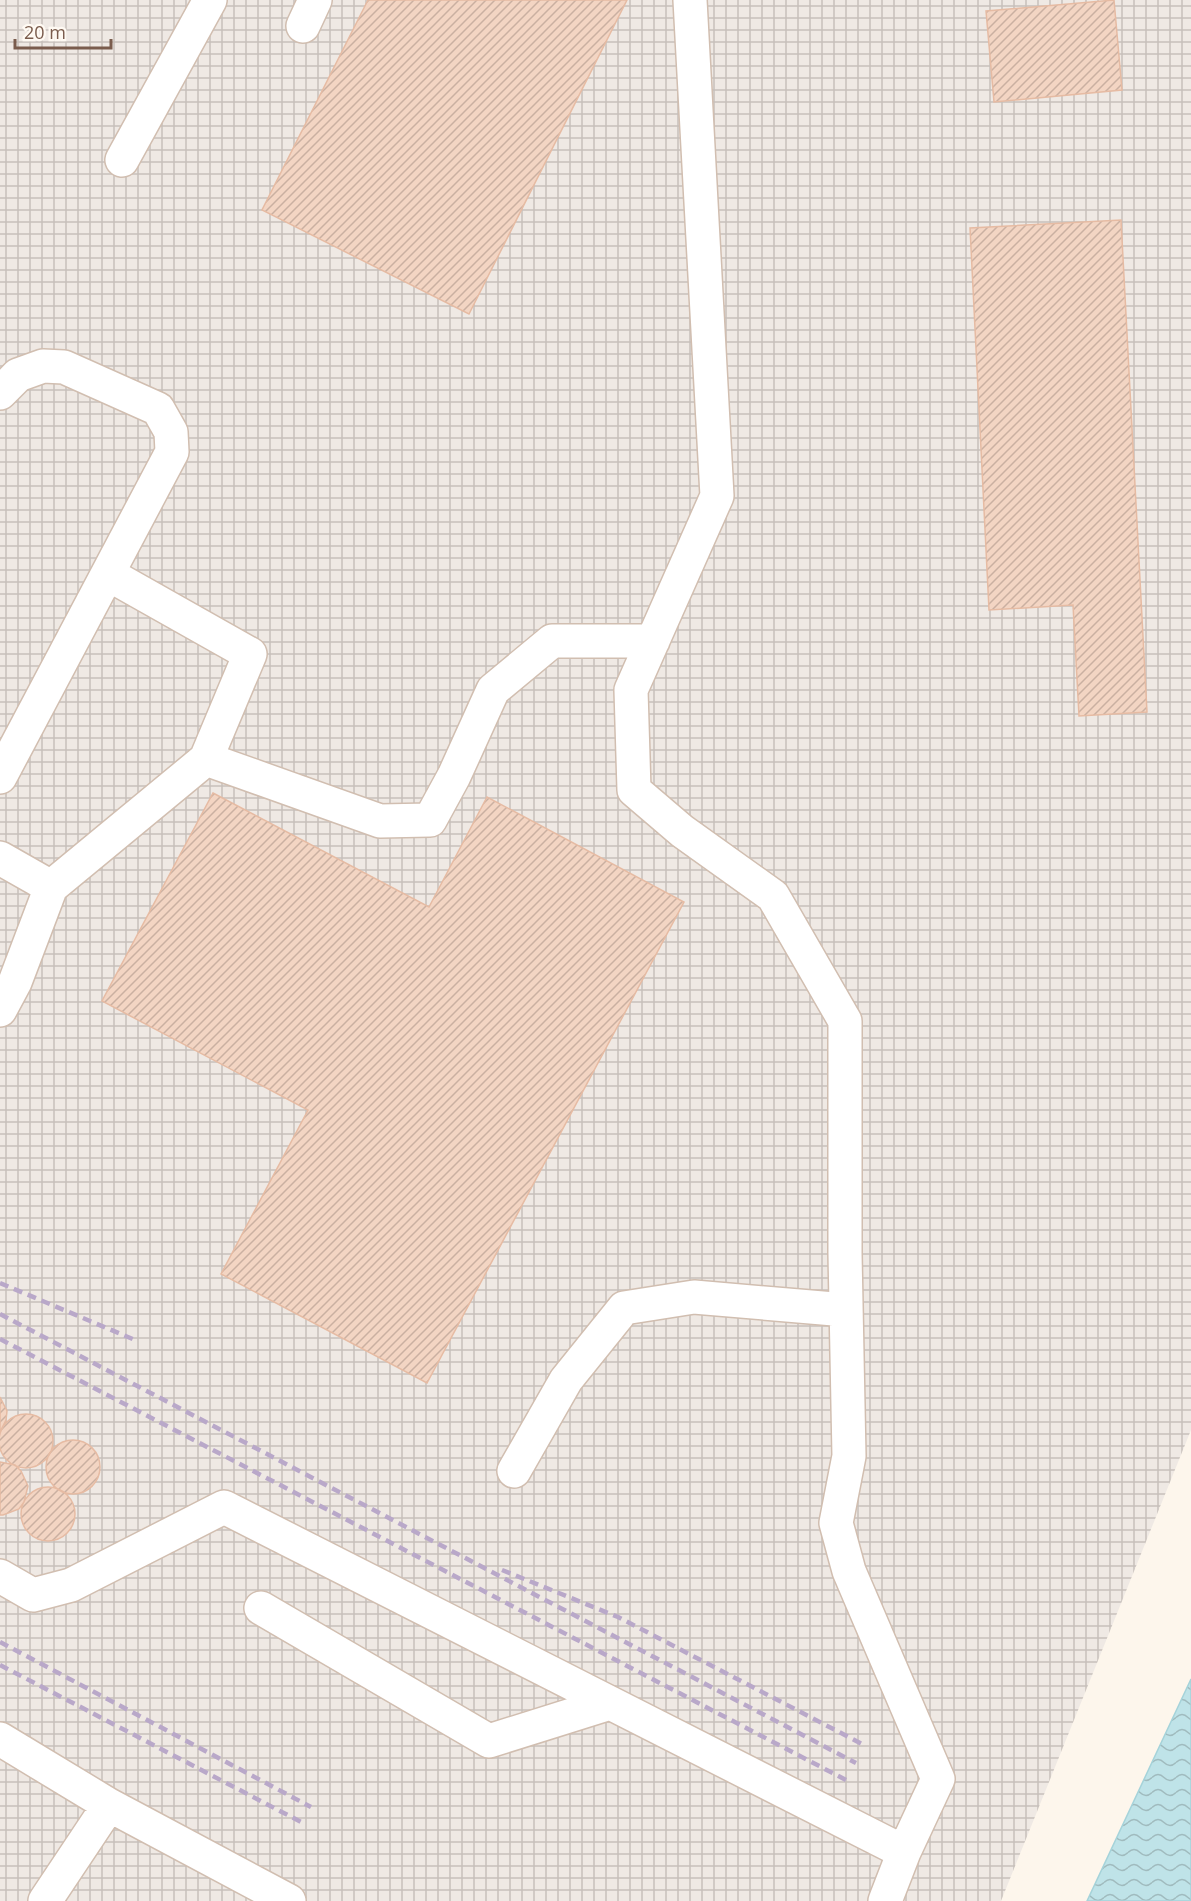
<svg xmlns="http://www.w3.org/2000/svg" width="1191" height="1901" font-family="'Open Sans',sans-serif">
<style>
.industrial{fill:url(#industrial-grid)}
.water{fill:url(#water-waves);stroke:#a5d3da;stroke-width:1.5}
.building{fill:url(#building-hatch);stroke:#e6bba3;stroke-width:1.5}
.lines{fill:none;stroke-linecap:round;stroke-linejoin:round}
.minor-casing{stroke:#d1beb0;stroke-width:36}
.minor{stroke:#fff;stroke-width:33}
.rail{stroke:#b9a8c9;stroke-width:4.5;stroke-dasharray:9 6;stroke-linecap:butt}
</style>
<defs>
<pattern id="industrial-grid" width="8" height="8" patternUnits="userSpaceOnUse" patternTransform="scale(1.5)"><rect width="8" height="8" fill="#efe9e4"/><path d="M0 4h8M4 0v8" fill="none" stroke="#c7c0bb"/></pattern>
<pattern id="water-waves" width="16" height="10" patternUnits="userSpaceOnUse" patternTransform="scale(1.5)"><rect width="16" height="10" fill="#bfe3e8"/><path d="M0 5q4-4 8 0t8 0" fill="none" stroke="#a0bbbe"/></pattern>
<pattern id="building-hatch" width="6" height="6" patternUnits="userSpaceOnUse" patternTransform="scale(1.5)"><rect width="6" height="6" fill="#f3d5c3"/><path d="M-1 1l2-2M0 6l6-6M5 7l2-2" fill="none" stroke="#cab0a1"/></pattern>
</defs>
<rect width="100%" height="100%" fill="#fdf6ec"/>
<!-- industrial -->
<path class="industrial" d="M0 0H1191V1430L1001 1901H0Z"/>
<!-- water -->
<path class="water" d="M1191 1679V1901H1087Z"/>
<!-- building -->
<path class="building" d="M368 0H627L469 314 262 210Z
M1114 0 1122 90 994 102 986 11Z
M1121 220 1147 712 1079 716 1073 605 989 610 970 228Z
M213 793 429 907 487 797 684 902 427 1383 221 1274 308 1110 102 1001Z
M0 1397 7 1411 6 1420 0 1432Z
M-1 1441a27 27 0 1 1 54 0a27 27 0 1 1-54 0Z
M46 1467a27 27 0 1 1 54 0a27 27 0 1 1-54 0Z
M0 1462 15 1465 21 1471 28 1486 24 1502 19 1509 3 1515H0Z
M21 1514a27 27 0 1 1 54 0a27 27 0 1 1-54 0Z"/>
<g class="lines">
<!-- minor casing -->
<g class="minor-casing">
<path id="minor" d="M690 0 717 496 631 690 634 790 682 831 773 896 845 1021V1253L849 1456 836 1523 849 1571 938 1779 904 1852
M303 26 315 0
M122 160 210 0
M0 393 18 375 43 366 64 367 158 409 171 432 172 452 0 777
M108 574 250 654 206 759
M0 858 51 887 206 759 380 821 430 820 454 776 493 690 552 641H653
M0 1010 15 982 51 887
M514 1471 566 1380 624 1308 694 1297 846 1310
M0 1576 33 1595 71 1585 224 1507 904 1852 885 1901
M261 1608 489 1741 610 1703
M0 1739 109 1805
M45 1901 109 1805 289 1901"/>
</g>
<!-- minor -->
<use href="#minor" class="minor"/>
<!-- rail -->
<path class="rail" d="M0 1283 135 1340
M0 1314 856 1763
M0 1339 846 1780
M502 1570 618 1617 864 1745
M0 1642 311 1807
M0 1665 303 1823"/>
</g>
<!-- scale -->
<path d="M15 39v9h96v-9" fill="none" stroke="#7a5c4d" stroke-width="3"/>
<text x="24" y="39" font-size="18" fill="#7a5c4d" stroke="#fffaf3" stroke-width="4.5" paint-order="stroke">20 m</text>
</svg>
